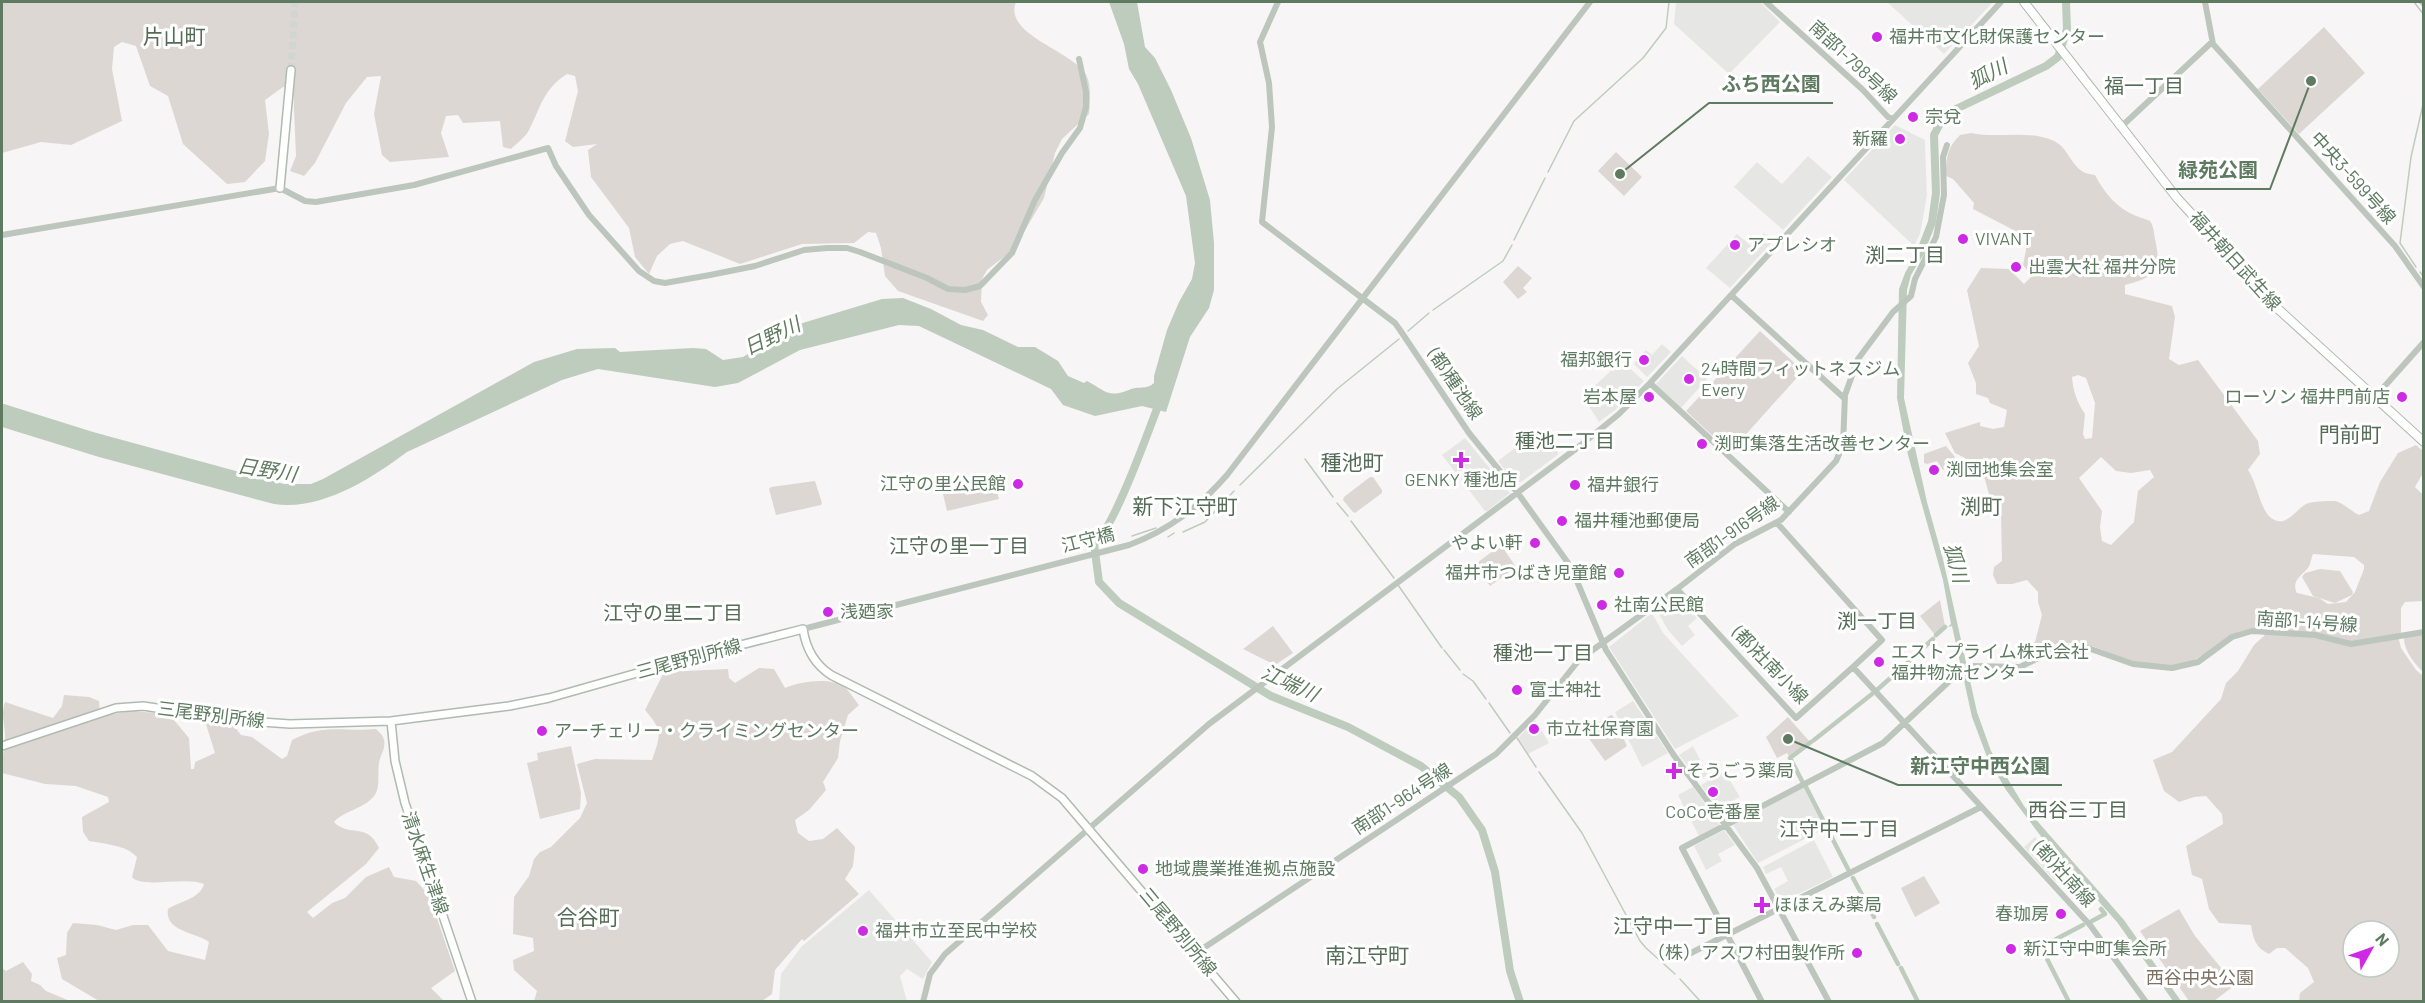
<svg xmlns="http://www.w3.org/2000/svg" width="2425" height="1003" font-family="Barlow,'Noto Sans JP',sans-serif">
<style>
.built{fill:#e6e7e4}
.green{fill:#ddd7d4;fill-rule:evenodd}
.water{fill:#beccbe}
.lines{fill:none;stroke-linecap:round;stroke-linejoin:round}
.stream{stroke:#beccbe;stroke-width:1.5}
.canal{stroke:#beccbe;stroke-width:4.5}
.river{stroke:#beccbe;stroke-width:8}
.secondary-tunnel{stroke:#d2d6d1;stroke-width:7;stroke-dasharray:7 3.5;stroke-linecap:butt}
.secondary-casing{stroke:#afbbb0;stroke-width:10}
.primary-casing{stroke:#aeb9af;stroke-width:10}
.tertiary{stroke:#bcc6bd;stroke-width:6}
.secondary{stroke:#fff;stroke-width:7}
.primary{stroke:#fff;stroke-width:8}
.poi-dot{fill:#ce29e5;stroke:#fff;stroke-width:2}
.labels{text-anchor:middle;stroke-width:6;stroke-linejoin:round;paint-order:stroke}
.poi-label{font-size:18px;fill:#5e7b61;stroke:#fff;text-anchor:start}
.street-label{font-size:18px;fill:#5e7b61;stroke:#fff}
.park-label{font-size:18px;fill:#7e7166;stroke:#fff}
.water-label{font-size:20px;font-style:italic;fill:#607b5e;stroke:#fff}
.neighbourhood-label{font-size:20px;fill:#556c57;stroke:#fff}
.quarter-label{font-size:21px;fill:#556c57;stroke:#fff}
.leader{fill:none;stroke:#5e7b61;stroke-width:2}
.callout-dot{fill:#5e7b61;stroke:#fff;stroke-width:2}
.callout-label{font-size:20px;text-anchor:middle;font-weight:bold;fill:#5e7b61;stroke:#fff;stroke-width:6;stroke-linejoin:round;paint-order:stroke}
</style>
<rect width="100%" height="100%" fill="#f8f5f6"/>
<!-- built -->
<path class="built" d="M1676 2H1760L1780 22 1729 74 1674 24Z
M1887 2H1993L1944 54Z
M1895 125 1925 140V143L1927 195 1920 234 1914 246 1844 180Z
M1808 156 1832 177 1783 230 1734 187 1757 162 1782 184Z
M1764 233 1773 241 1730 288 1706 268 1737 234 1751 246Z
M1662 344 1671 352 1647 377 1634 364 1646 350 1652 355Z
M1682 356 1707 379 1681 408 1656 384Z
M1621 361 1643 380V382L1615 410 1599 422 1583 397Z
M1540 429 1559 454 1521 482 1514 481 1498 461Z
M1465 438 1510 493 1487 511H1485L1442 455Z
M1675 597 1678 598 1697 618 1688 626 1695 635 1682 646 1668 630 1658 612Z
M1652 613 1663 633 1739 716 1675 749 1609 647Z
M1633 701 1668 753 1642 767 1615 712Z
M1535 720 1549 743 1528 754 1518 738Z
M1693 746 1708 775 1699 780 1679 755Z
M1724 771 1740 797 1719 808 1701 785Z
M1693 787 1720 825 1699 836 1678 795Z
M1805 787 1826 828 1758 863 1733 825Z
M1724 830 1735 845 1718 854 1722 861 1706 870 1694 846Z
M2035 837 2067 870 2055 881 2024 847Z
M1814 840 1833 877 1782 902 1774 889 1788 881 1781 867 1766 874 1763 867Z
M869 890 932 962 923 979 907 969 900 976 907 1001 779 1002 781 974 801 947Z"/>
<!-- green -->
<path class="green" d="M2 2H1016C1003 34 1070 50 1085 73 1092 84 1090 101 1089 114L1062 139 1055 153 1044 198 1014 249 987 270 982 279 981 302 988 315 983 321 898 291 885 276 881 248 876 233 868 232 854 243 802 244 740 264 683 241 670 244 657 256 649 274 635 257 629 228 591 177 588 150 597 144 573 147 565 141 578 91 575 76 567 74C542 90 541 108 528 132 524 138 516 144 511 149L503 147 500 121 463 123 458 115 446 116 441 133 449 157 390 162 382 155 374 114 381 76 367 77 346 103 315 163 304 176 290 171 296 156 293 87H283L265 100 269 134 265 161 245 182 227 184 183 144 168 96 150 86 136 46 122 42 114 47 112 69 122 121 71 145 41 142 2 153Z
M2324 27 2365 73 2299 134 2258 89Z
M1971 133C1998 139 2027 129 2054 141 2067 147 2070 163 2082 171 2085 174 2091 174 2095 175 2105 194 2117 208 2136 216 2141 218 2146 219 2150 221 2154 227 2154 233 2155 239 2162 271 2156 277 2125 285V294L2172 306 2175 317 2169 359 2179 365 2198 360 2258 441 2260 454 2248 470C2257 483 2260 508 2270 517 2285 530 2295 510 2306 504 2313 501 2327 501 2334 501 2341 501 2352 512 2359 515L2369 511 2380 482 2398 453 2416 445 2423 451V473L2415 487 2423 495V601L2405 602 2401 608V631L2399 640 2401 648 2416 670 2423 676V1001H2299L2300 993 2314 982 2308 968 2285 948H2277L2269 954C2256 948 2253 939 2251 925L2219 923 2209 909 2202 879 2192 875 2186 846 2223 824 2222 814 2206 796 2194 797 2179 802 2164 791 2153 760 2172 752 2221 699 2226 683 2238 671 2254 645 2266 634V628C2227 625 2212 660 2178 665 2161 668 2135 664 2119 657 2099 648 2078 639 2056 645 2046 648 2037 657 2028 662L2023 650 2035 642 2042 615 2038 602V592L2027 580 2012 584H1997L1993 575 1994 567 2002 561 2001 514 1994 498H1990L1984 476 1973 462 1955 453 1945 433 1980 422V426L1993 429 2004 427 2007 410 1990 403 1988 398 1976 394V383L1968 363 1979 346 1967 290 1981 268 2009 269 2024 284 2032 276 2023 265 2026 250 2025 236 1973 209 1974 203 1953 179 1946 176C1946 158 1947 148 1960 135ZM2078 375 2086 378 2095 403 2092 438 2085 439 2083 434 2085 414C2077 402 2073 391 2072 377ZM2101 457 2116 471 2131 473 2150 470 2154 477 2138 491 2134 522 2111 545 2102 541 2100 527 2102 511 2079 478ZM2313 554 2354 557 2364 565V569L2355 592 2346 602 2328 604 2319 598 2297 593C2291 581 2301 576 2308 568 2311 564 2311 558 2313 554ZM2353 931H2389V967H2353Z
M1616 152 1642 177 1624 196 1598 171Z
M1518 266 1532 278 1523 288 1527 292 1518 299 1503 282Z
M1760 331 1803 371 1730 452 1686 411Z
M1946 446 1955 457 1954 461 1958 464 1943 470 1937 461 1927 464 1924 463V454Z
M992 477 999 499 947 511 940 481 941 479Z
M1370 477H1373L1382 490V493L1355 513 1353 512 1343 500 1344 497Z
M815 481 822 503 821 505 776 515 769 489 771 487Z
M1501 545 1516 567 1490 586 1474 565Z
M2320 569 2340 571 2353 592 2352 595 2335 603 2313 596 2302 577 2305 573Z
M1940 600 1945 626 1935 635 1920 616Z
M1273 626 1293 653 1275 665 1243 649Z
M2423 634V672C2414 663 2404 651 2404 638Z
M759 668 774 669 785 688C800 682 827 677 843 686 849 690 854 699 859 705L848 715 840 741 838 758 823 782 826 790 809 810 795 820 798 833 809 841 823 839 837 828 855 847 853 866 845 879 859 894 804 941 802 939 775 970 772 994 762 1001H534L537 991 514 970 513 960 534 951 533 938 513 934 514 897 529 876 534 859 540 852 551 847 580 818 587 803 577 764 595 759 652 760C661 734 663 731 645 710L664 672 728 669 729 678 735 683Z
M64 695 89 697 99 701 100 716 132 711 169 714 189 738 191 769H194L195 762 215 753 205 721 234 726 241 735 252 737 282 759 287 756 292 740C324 723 342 732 376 729 379 732 383 735 384 740 386 749 380 755 379 763 377 774 381 787 374 796 364 809 345 810 334 822 349 838 367 821 379 848L366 864 307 912 313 918 332 903 345 898 366 877 389 867 394 877 416 881 429 895 455 971 431 988 444 1001H99L62 979 57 958 66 955 67 933 73 923 97 925 116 930 133 925H148L168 951 205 960 209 942C198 933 164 932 168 909 180 901 200 899 204 884 186 876 141 889 132 877L137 857C126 845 105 844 89 841L83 832 82 817 109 802 108 797 76 786 45 784 2 773C1 761 4 751 5 740 6 725 0 718 5 702L53 718 62 706Z
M1611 715 1613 716 1627 746 1605 761 1585 733V731Z
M1788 717 1810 742 1790 758 1787 753 1777 758 1766 737Z
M571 746 581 793 580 809 540 819 527 763 538 760 537 753Z
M1924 876 1940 903 1915 917 1901 888Z
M2179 909 2195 936 2235 985 2214 1001H2189L2140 931Z
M23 962 32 974 31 981 40 985 46 991 70 1001H2V968L6 971Z"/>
<!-- water -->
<path class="water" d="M1109 2H1137L1145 47 1155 58 1171 90 1191 138 1210 200 1214 243V290L1209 308 1190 337 1166 412 1142 406 1095 416 1063 405 1051 389 919 326 899 325 800 350 738 383 715 387 598 369 562 380 407 452C371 479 321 511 274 504L99 457 2 427V404H4L93 432 284 484H311L323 479 534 362 577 349 615 348 620 352 693 348 706 349 723 360 743 357 796 325 882 299 903 298 931 309 961 325 983 330 1018 347H1035L1058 361 1068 376 1084 383 1087 381C1106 391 1108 399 1131 389 1139 386 1146 390 1154 383V376L1167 330 1179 302 1192 279 1195 263 1186 196 1138 84 1129 69 1124 44Z
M1921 244 1928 247 1911 275 1907 290 1904 398 1927 502 1943 559 1977 712 1991 751 2024 806 2124 920 2181 1001H2173L2117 922 2043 839 2006 790 1987 757 1972 717 1952 626 1948 627 1951 624 1943 580 1908 455 1897 398 1899 289 1905 273Z"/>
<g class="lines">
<!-- stream -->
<path class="stream" d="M2414 2 2424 15
M1548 172 1574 121 1643 58 1666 28 1669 2
M1514 240 1545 178
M2416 267 2400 243 2411 157 2424 100
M2420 272 2424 277
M1433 310 1503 261 1512 245
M1408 331 1429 313
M1305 459 1333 497
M1240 485 1337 389 1399 339
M1337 503 1348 516
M1351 521 1394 578
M1183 532 1205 522 1234 491
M1132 536 1156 528
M1168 537 1174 533
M1398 585 1442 648
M1444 650 1460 670
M1463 674 1473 681 1486 699
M1489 703 1510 733
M1517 738 1536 767
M1539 772 1582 833 1640 941 1646 948 1675 974
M1680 979 1701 1002"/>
<!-- canal -->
<path class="canal" d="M1936 635 1945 627
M1908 662 1933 639
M1878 689 1904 666
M1814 740 1872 694
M1802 781 1790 758 1811 742
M1806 787 1827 828
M1830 834 1848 869
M1853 878 1874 917
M2092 921 2105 914 2101 909
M1877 924 1898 964
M2041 947 2083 925
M2044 953 2069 1002
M1901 968 1918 1002"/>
<!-- river -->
<path class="river" d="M1920 253 1932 222 1936 193 1934 135 1943 118 1956 109 2046 66 2058 57 2067 29 2066 2
M1160 401C1149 429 1114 529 1094 544L1099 582 1119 603 1271 696 1348 727 1421 766 1459 797 1482 830 1495 872 1510 971 1520 1002"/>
<!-- secondary-tunnel -->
<path class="secondary-tunnel" d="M291 70 295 2"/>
<!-- secondary casing -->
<g class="secondary-casing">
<path id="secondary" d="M280 188 291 70
M391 721 395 761 405 803 472 1002
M2 746 116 708 143 706 245 721 290 724 391 721 509 706 549 698 690 658 803 629C806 649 814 664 831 675L1032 776 1062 798 1236 1002"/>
</g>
<!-- primary casing -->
<g class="primary-casing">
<path id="primary" d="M2024 2 2177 198 2220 245 2277 308 2424 442"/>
</g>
<!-- tertiary -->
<path class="tertiary" d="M1278 2 1260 42 1269 83 1272 127 1262 222 1395 323 1400 330 1469 433 1517 492 1571 567 1606 650 1673 754 1757 868 1829 1002
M1766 2 1863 90 1888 117 1893 119
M2205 2 2213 44 2395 246 2424 287
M2422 2 2424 4
M2122 126 2212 42
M2 235 280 188 305 201 316 202 414 185 548 148 556 166 589 215 639 271 654 281 665 283 710 275 755 266 804 250 827 248H847L860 252 927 278 948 289 965 290 980 286 1012 253 1035 200 1062 153 1080 128 1086 107V92L1079 59
M1731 295 1844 398
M1650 383 1789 512
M2375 397 2424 342
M1777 523 1882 640 1853 667
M1677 589 1735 544 1781 520 1836 461 1843 445 1845 395 1858 359 1893 312 1911 296 1915 279 1936 237 1944 195 1943 157 1947 145
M803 629 1129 545C1169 530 1199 507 1227 475L1590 2
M1196 953 1496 754 1535 715 1579 660 1677 589 1796 718 1853 667 2090 925 2146 1002
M1677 960 1981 807
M923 1002 930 974 945 954 1209 724 1581 445 1619 414 1650 383 2001 2
M1762 1002 1682 848 1883 743 1956 675 1970 666 2020 667 2061 647 2088 648 2133 664 2172 668 2198 662 2232 637 2252 631 2315 635 2351 644 2424 632"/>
<!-- secondary -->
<use href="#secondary" class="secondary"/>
<!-- primary -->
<use href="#primary" class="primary"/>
</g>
<!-- markers -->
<g class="poi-dot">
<circle cx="1877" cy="37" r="6"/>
<circle cx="1913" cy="117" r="6"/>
<circle cx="1900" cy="139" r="6"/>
<circle cx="1963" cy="239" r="6"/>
<circle cx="1735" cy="245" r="6"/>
<circle cx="2016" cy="267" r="6"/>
<circle cx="1644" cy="360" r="6"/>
<circle cx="1689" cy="379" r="6"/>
<circle cx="1649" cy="397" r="6"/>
<circle cx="2402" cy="397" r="6"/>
<circle cx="1702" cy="444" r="6"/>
<path d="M1458 451h6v6h6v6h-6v6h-6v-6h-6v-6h6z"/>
<circle cx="1934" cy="470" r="6"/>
<circle cx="1018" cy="484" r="6"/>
<circle cx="1575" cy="485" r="6"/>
<circle cx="1562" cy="521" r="6"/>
<circle cx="1535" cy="543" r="6"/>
<circle cx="1619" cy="573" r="6"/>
<circle cx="1602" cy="605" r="6"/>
<circle cx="828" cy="612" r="6"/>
<circle cx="1879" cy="662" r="6"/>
<circle cx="1517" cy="690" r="6"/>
<circle cx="1534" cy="729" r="6"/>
<circle cx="542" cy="731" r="6"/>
<path d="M1671 762h6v6h6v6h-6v6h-6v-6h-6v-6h6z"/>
<circle cx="1713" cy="792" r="6"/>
<circle cx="1143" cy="869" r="6"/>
<path d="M1759 896h6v6h6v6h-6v6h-6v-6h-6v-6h6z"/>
<circle cx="2061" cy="914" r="6"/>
<circle cx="863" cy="931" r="6"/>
<circle cx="2011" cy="949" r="6"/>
<circle cx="1857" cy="953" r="6"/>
</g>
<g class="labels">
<!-- poi labels -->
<g class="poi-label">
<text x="1889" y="43">福井市文化財保護センター</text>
<text x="1925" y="123">宗兌</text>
<text x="1888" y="145" text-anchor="end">新羅</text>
<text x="1975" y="245">VIVANT</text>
<text x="1747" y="251">アプレシオ</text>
<text x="2028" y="273">出雲大社 福井分院</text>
<text x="1632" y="366" text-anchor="end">福邦銀行</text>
<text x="1701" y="375">24時間フィットネスジム<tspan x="1701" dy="21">Every</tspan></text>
<text x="1637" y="403" text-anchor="end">岩本屋</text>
<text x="2390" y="403" text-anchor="end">ローソン 福井門前店</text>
<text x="1714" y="450">渕町集落生活改善センター</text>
<text x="1946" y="476">渕団地集会室</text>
<text x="1461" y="486" text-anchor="middle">GENKY 種池店</text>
<text x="1006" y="490" text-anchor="end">江守の里公民館</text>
<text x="1587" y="491">福井銀行</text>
<text x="1574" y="527">福井種池郵便局</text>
<text x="1523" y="549" text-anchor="end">やよい軒</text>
<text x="1607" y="579" text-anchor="end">福井市つばき児童館</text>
<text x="1614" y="611">社南公民館</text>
<text x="840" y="618">浅廼家</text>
<text x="1891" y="658">エストプライム株式会社<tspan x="1891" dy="21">福井物流センター</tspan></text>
<text x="1529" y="696">富士神社</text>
<text x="1546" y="735">市立社保育園</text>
<text x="554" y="737">アーチェリー・クライミングセンター</text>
<text x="1686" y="777">そうごう薬局</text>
<text x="1713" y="818" text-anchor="middle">CoCo壱番屋</text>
<text x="1155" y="875">地域農業推進拠点施設</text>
<text x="1774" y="911">ほほえみ薬局</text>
<text x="2049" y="920" text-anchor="end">春珈房</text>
<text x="875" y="937">福井市立至民中学校</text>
<text x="2023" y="955">新江守中町集会所</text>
<text x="1845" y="959" text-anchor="end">（株）アスワ村田製作所</text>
</g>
<!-- street labels -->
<g class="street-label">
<text transform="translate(1853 62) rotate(43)" y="6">南部1-798号線</text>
<text transform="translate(2353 178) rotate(48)" y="6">中央3-599号線</text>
<text transform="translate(2235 261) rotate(48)" y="6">福井朝日武生線</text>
<text transform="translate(1455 384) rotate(56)" y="6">(都)種池線</text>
<text transform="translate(1732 532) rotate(-35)" y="6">南部1-916号線</text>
<text transform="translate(1088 540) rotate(-14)" y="6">江守橋</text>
<text transform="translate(2307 622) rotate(4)" y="6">南部1-14号線</text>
<text transform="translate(689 659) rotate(-15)" y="6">三尾野別所線</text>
<text transform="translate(1770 665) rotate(46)" y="6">(都)社南小線</text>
<text transform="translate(211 715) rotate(7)" y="6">三尾野別所線</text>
<text transform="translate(1402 799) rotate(-33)" y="6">南部1-964号線</text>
<text transform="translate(425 863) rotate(71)" y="6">清水麻生津線</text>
<text transform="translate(2064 874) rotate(48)" y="6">(都)社南線</text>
<text transform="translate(1178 932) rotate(50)" y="6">三尾野別所線</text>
</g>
<!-- park labels -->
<g class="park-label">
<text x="2200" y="984">西谷中央公園</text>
</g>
<!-- water labels -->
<g class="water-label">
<text transform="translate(1988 74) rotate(-27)" y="7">狐川</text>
<text transform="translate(772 336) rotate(-26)" y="7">日野川</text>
<text transform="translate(267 470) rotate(9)" y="7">日野川</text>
<text transform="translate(1956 563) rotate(75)" y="7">狐川</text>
<text transform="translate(1290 683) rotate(25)" y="7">江端川</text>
</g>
<!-- neighbourhood labels -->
<g class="neighbourhood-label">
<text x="2144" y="93">福一丁目</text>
<text x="1905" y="262">渕二丁目</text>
<text x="1565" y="448">種池二丁目</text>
<text x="959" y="553">江守の里一丁目</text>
<text x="673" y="620">江守の里二丁目</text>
<text x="1877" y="628">渕一丁目</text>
<text x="1543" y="660">種池一丁目</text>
<text x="2078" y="817">西谷三丁目</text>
<text x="1839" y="836">江守中二丁目</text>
<text x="1673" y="933">江守中一丁目</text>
</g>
<!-- quarter labels -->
<g class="quarter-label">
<text x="174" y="44">片山町</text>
<text x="2350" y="442">門前町</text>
<text x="1352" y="470">種池町</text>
<text x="1185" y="514">新下江守町</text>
<text x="1981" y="514">渕町</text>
<text x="588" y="925">合谷町</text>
<text x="1367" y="963">南江守町</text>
</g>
</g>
<!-- callouts -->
<path class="leader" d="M1620 174L1709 103H1833M2311 81L2270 189H2166M1788 739L1898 785H2062"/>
<g class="callout-dot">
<circle cx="1620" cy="174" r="6"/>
<circle cx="2311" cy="81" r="6"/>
<circle cx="1788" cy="739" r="6"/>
</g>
<g class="callout-label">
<text x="1771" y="91">ふち西公園</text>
<text x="2218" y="177">緑苑公園</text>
<text x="1980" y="773">新江守中西公園</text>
</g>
<!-- border -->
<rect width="2425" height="1003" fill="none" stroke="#5e7b61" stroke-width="6"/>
<!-- north arrow -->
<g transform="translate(2371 949) rotate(50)"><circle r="28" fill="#ffffff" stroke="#bfcac0" stroke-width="1.5"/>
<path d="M0-4.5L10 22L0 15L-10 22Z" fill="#ce29e5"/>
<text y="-9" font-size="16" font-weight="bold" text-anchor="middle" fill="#5e7b61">N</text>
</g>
</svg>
